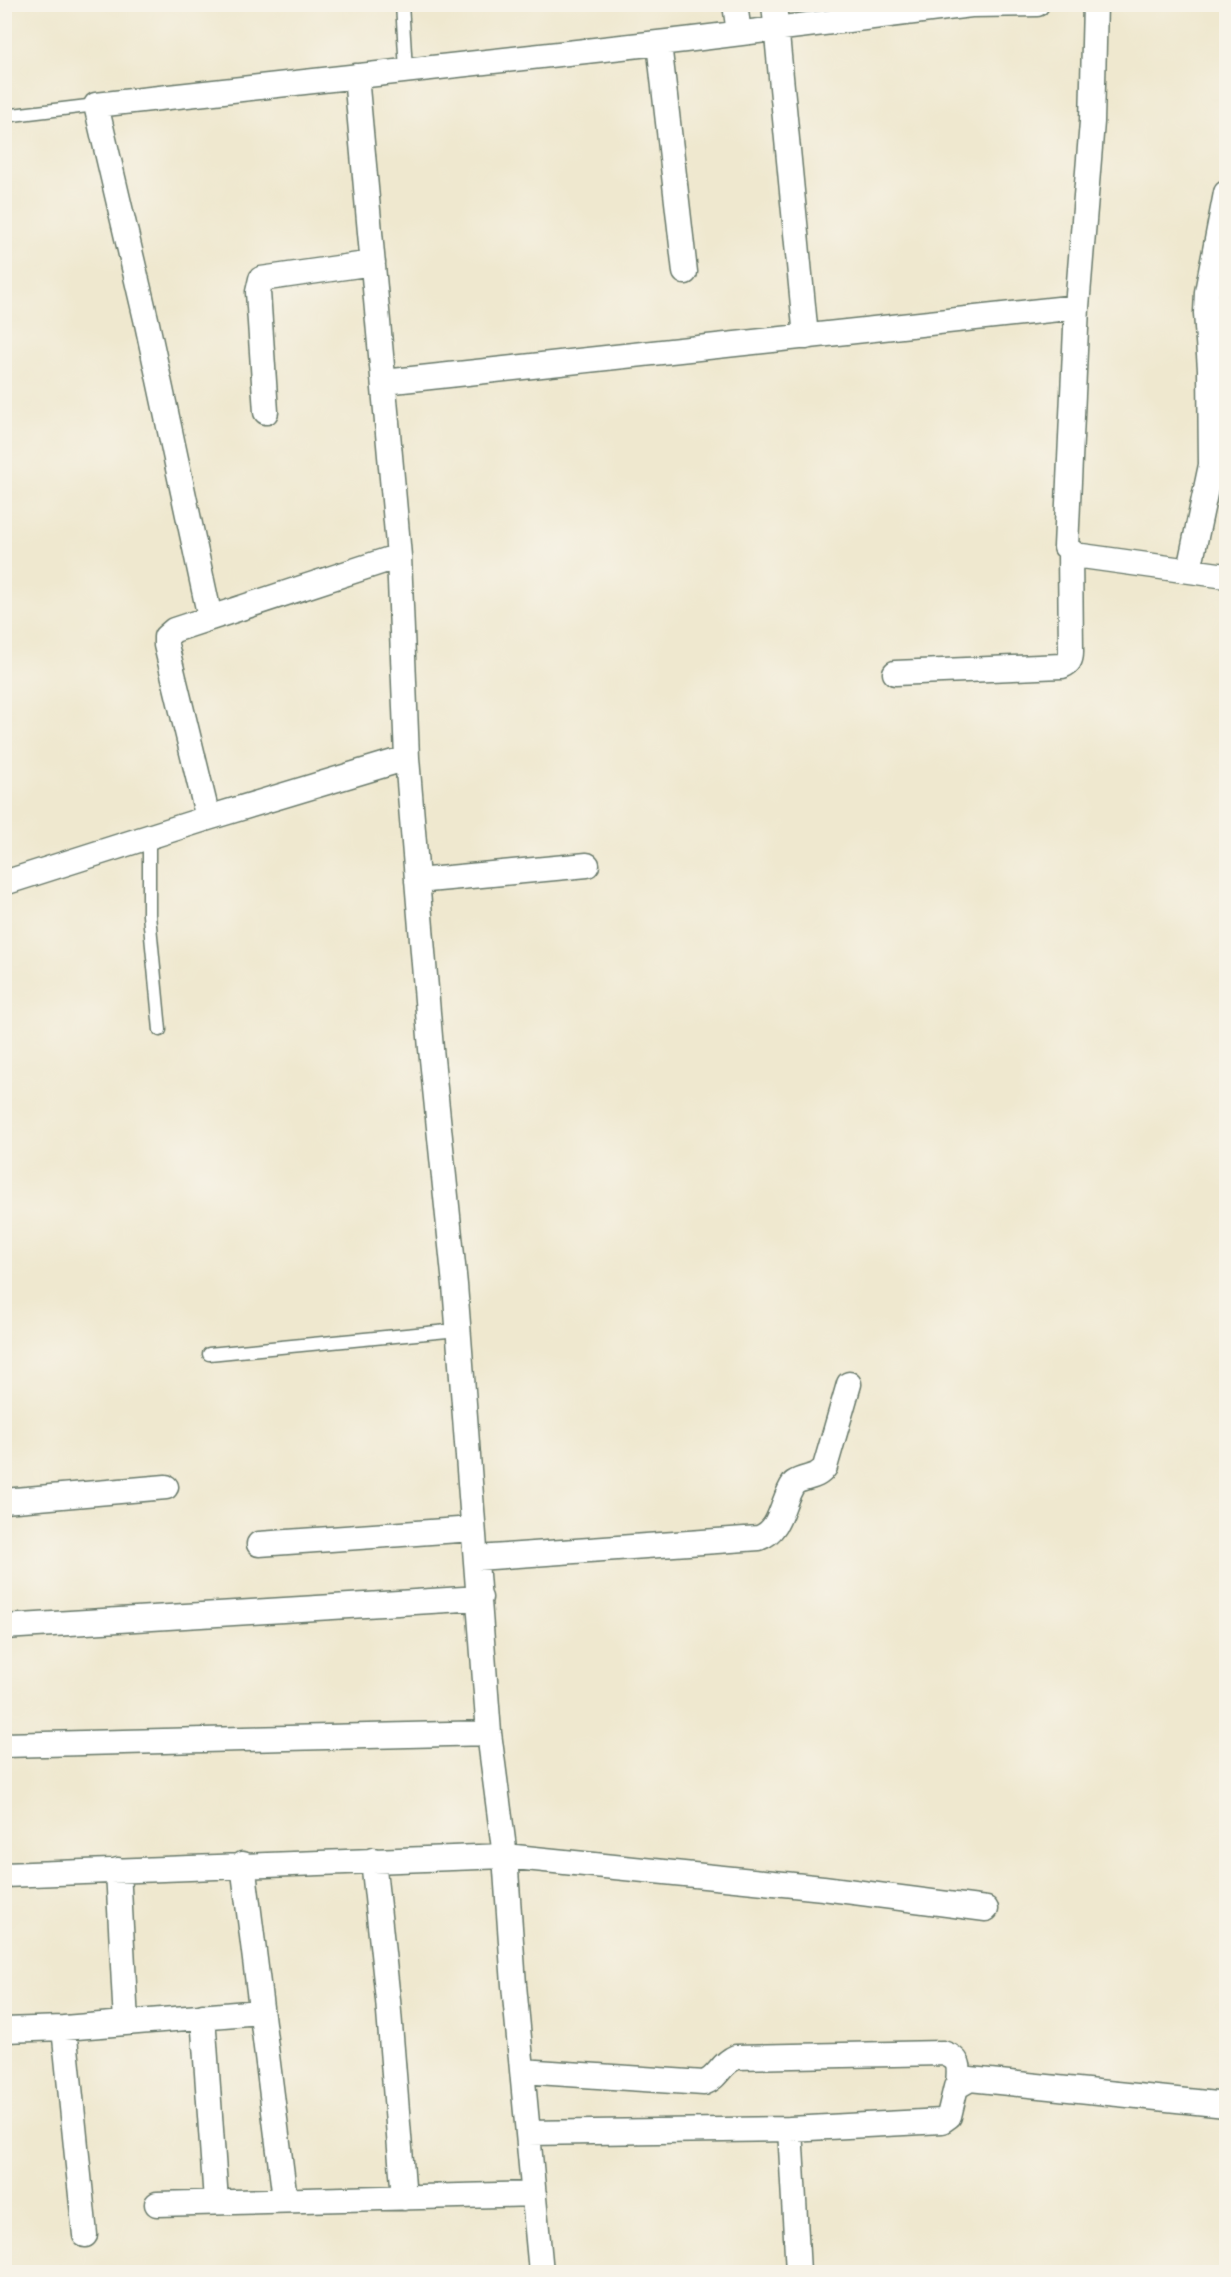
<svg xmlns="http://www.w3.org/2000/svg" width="1231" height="2277" font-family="Mali,sans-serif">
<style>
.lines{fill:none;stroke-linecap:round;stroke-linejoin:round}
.lane-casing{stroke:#68796a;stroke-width:15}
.street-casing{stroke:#68796a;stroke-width:27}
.lane{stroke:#fff;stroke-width:12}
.street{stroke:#fff;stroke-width:24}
</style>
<rect width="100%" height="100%" fill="#f7f3e8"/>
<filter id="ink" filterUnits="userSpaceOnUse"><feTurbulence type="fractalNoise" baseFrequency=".0167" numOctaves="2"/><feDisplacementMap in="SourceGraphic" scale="12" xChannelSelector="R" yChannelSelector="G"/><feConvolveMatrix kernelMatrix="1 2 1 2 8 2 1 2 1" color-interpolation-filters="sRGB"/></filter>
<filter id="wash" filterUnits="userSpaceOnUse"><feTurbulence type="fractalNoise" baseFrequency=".008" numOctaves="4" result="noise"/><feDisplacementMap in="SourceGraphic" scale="24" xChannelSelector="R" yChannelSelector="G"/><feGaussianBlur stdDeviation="1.35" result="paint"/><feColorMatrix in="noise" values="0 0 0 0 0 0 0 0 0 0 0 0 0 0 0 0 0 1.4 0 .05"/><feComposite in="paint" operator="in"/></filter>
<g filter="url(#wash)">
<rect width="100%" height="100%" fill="#efe8cf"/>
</g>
<g filter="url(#ink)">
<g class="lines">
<!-- lane casing -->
<g class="lane-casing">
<path id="lane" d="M402 4 406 70
M4 116 96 105
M149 837V915L160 1030
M209 1354 458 1330"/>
</g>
<!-- street casing -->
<g class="street-casing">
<path id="street" d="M735 4 739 33
M774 4 806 337
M1095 4 1092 122 1077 307 1066 547 1076 555 1082 556 1226 576
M659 43 685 272
M356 76 399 556 407 758 431 1049 455 1285 489 1733 505 1856 514 1985 541 2272
M384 382 1077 307
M266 412 258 292 261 279 373 263
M1189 570 1211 465 1210 369 1206 313 1207 292 1226 193
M210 618 146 319 96 105 685 40 971 5 1037 4
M895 673 1062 666C1069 663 1071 660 1071 652L1070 551
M208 818 166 645V637L174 630 399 556
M417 881 587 865
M4 883 208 818 407 758
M4 1501 166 1487
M259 1544 473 1529
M477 1558 759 1538C782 1530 781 1501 794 1483 805 1476 817 1479 825 1467L849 1384
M4 1627 480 1598
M4 1745 489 1733
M373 1860 388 2000 404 2198
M243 1864 285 2199
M118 1870 126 2023
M4 1875 505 1856 823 1888 986 1909
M203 2016 216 2201
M64 2028 85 2235
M4 2030 64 2028 260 2012
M522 2071 704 2083C718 2078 721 2063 736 2057L943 2053C962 2059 959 2068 958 2085
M790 2129 798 2272
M528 2133 790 2129 942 2121 949 2116 956 2087 970 2079 1226 2105
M157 2204 534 2194"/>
</g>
<!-- lane -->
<use href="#lane" class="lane"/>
<!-- street -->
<use href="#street" class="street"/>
</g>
</g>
<!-- margin -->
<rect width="1231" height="2277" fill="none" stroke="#f7f3e8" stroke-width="24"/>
</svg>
